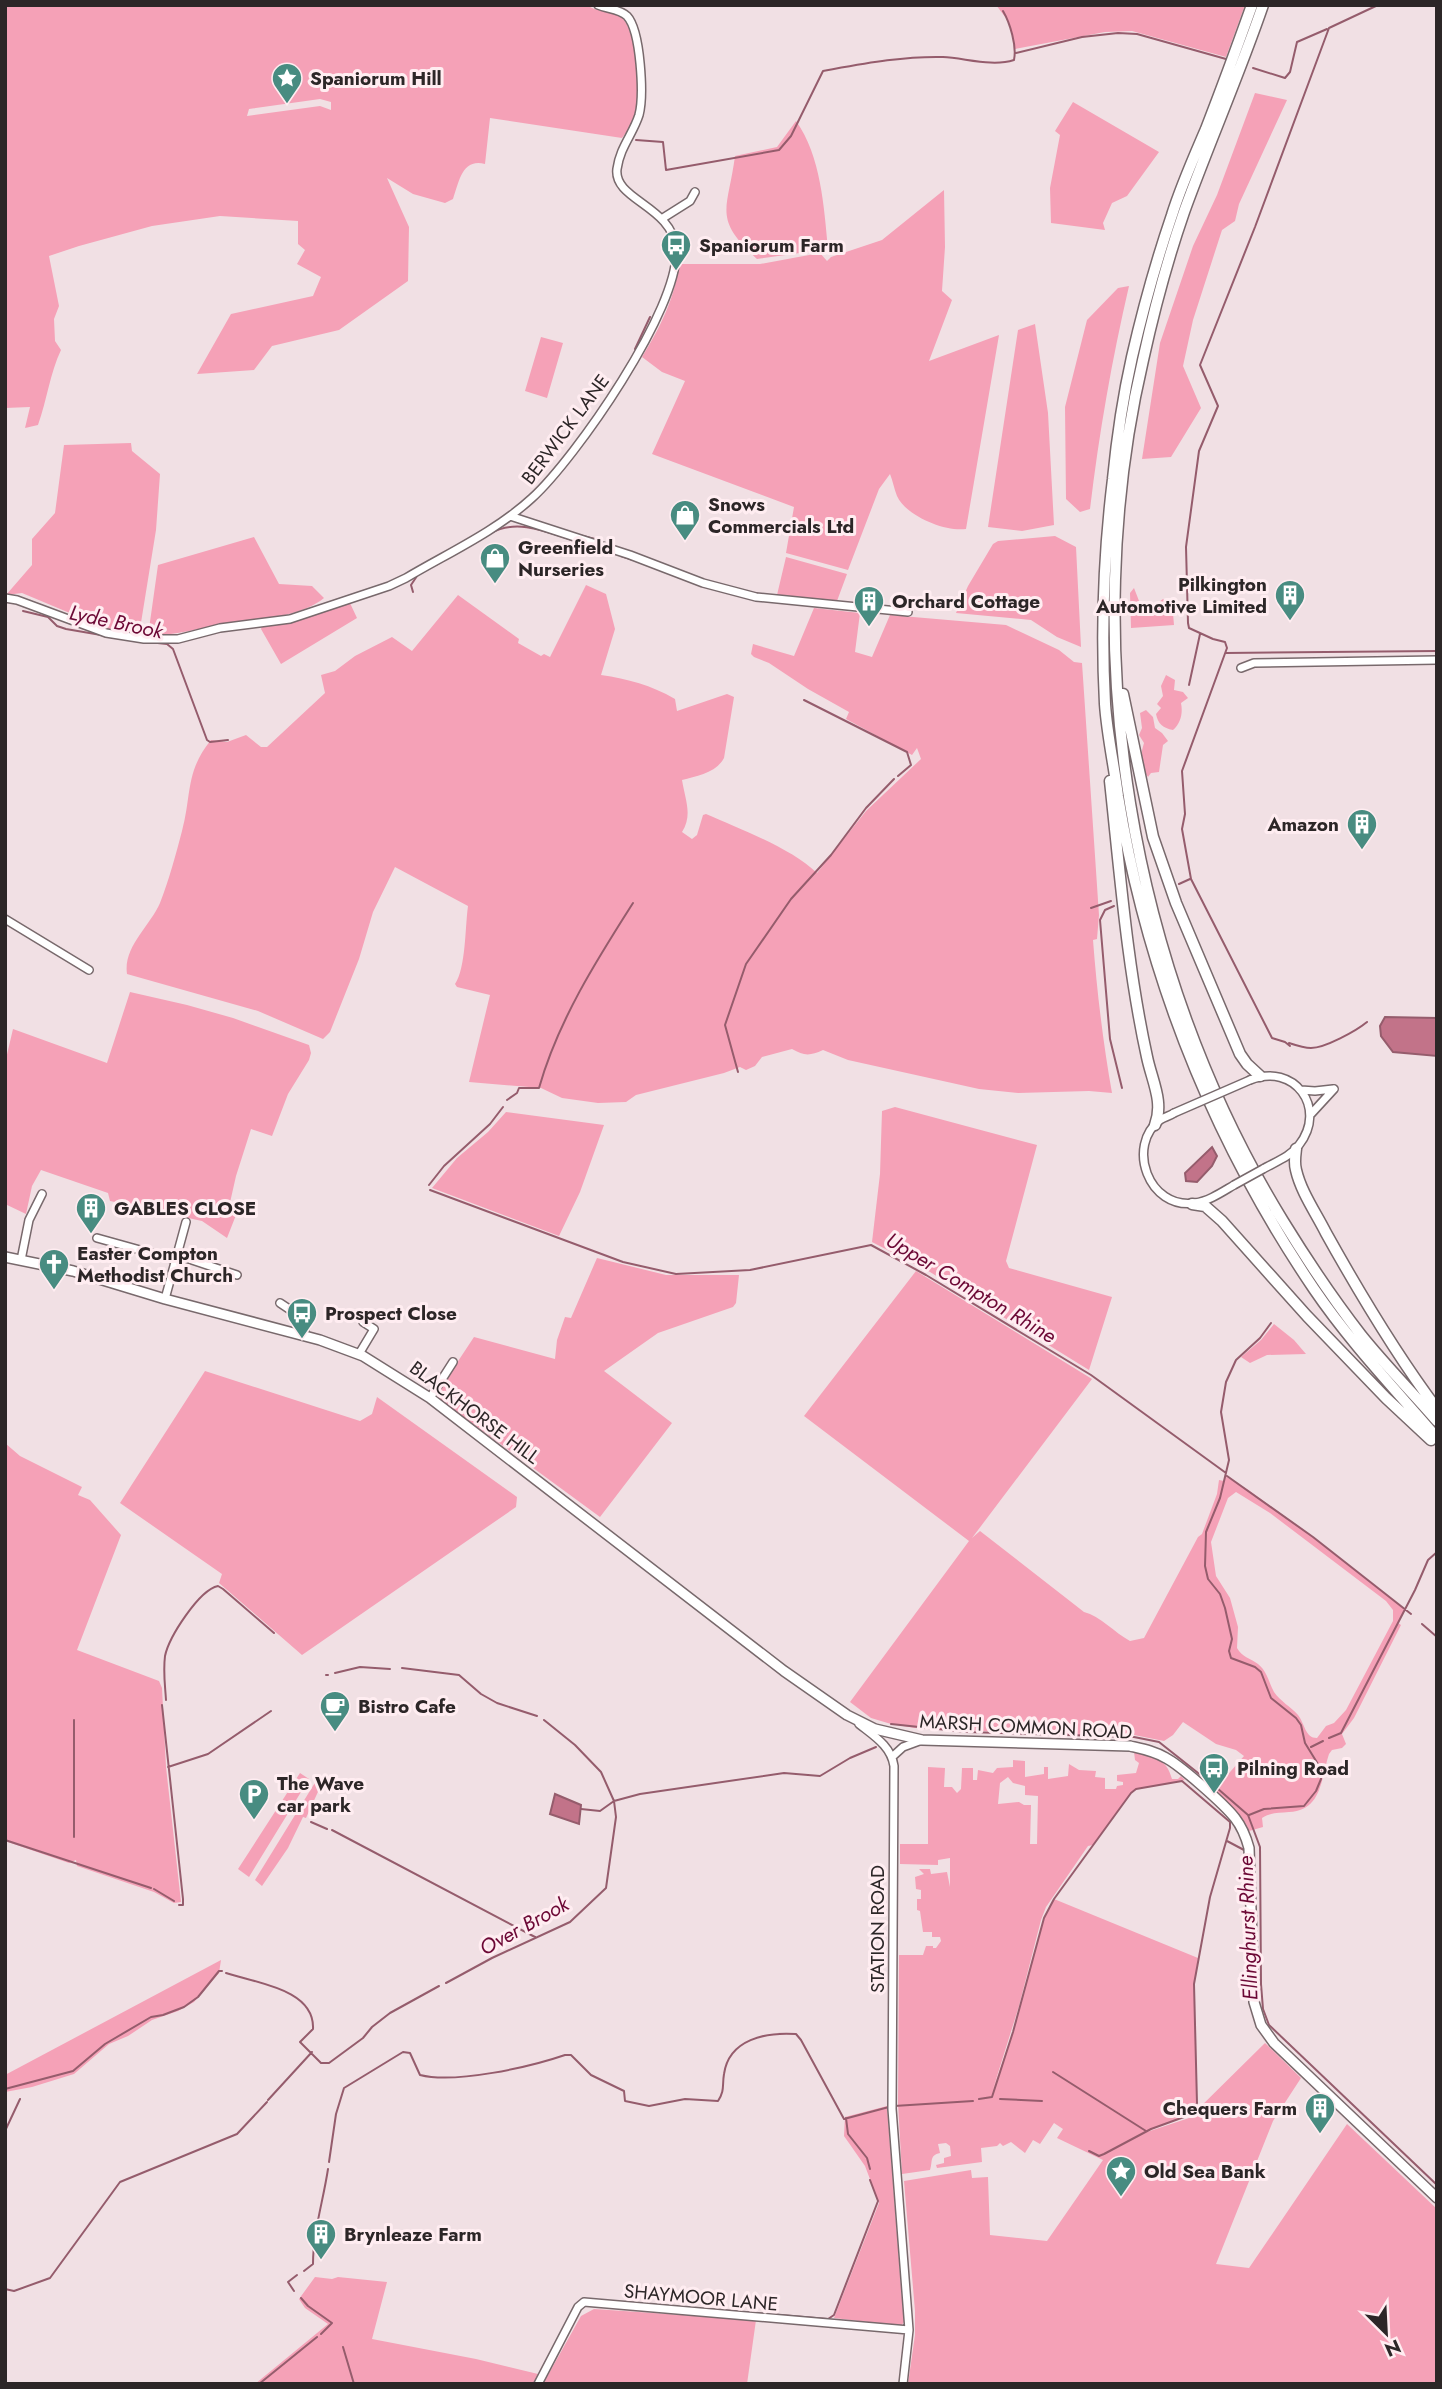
<svg xmlns="http://www.w3.org/2000/svg" width="1442" height="2389" font-family="Jost,sans-serif">
<style>
.green{fill:#f5a1b7;fill-rule:evenodd}
.water{fill:#c27389;stroke:#955c6c;stroke-width:2}
.lines{fill:none;stroke-linecap:round;stroke-linejoin:round}
.stream{stroke:#955c6c;stroke-width:2}
.minor-casing{stroke:#78696c;stroke-width:10}
.major-casing{stroke:#78696c;stroke-width:12}
.highway-casing{stroke:#78696c;stroke-width:13}
.minor{stroke:#fff;stroke-width:7}
.major{stroke:#fff;stroke-width:9}
.highway{stroke:#fff;stroke-width:10}
.minor-bridge-casing{stroke:#78696c;stroke-width:10;stroke-linecap:butt}
.minor-bridge{stroke:#fff;stroke-width:7}
.labels{text-anchor:middle;stroke-width:6;stroke-linejoin:round;paint-order:stroke}
.poi-label{font-size:19px;font-weight:bold;fill:#2c2627;stroke:#ffedf1;text-anchor:start}
.street-label{font-size:19px;fill:#2c2627;stroke:#ffedf1}
.water-label{font-size:21px;font-style:italic;fill:#6c0835;stroke:#ffedf1}
</style>
<rect width="100%" height="100%" fill="#f1e0e4"/>
<!-- green -->
<path class="green" d="M5 5H587C597 13 613 9 622 18 638 32 641 100 634 120 631 127 626 132 622 138L490 118 485 164C462 158 459 182 453 199L445 203 413 194 387 178 409 227 408 281 339 330 272 346 254 370 197 374 231 314 313 296 321 277 297 264 305 250 298 244V221L220 216 152 226 79 246 49 256 59 306 54 319 55 341 61 350C50 373 47 400 38 425L25 428 30 407 5 408ZM320 99 331 102V110L320 106 247 116 249 109Z
M996 5H1245L1226 57 1132 31 1105 32 1015 49 1009 22Z
M1255 93 1287 100 1239 204 1235 221 1222 230 1193 320 1183 366 1201 408 1171 457 1142 459 1160 343 1193 246 1217 195Z
M1073 102 1159 152 1127 196 1112 203 1103 223 1105 230 1051 223 1050 188 1060 135 1055 131Z
M796 121C821 156 824 207 828 249L757 259C712 218 728 210 735 156L777 147Z
M944 190 945 247 942 291 952 300 929 361 999 335 966 529C945 532 906 516 897 496 894 489 893 481 890 474L879 489 848 570 786 553 794 507 652 454 685 381 662 372 642 357C660 328 675 298 679 264H760L820 253 827 261 831 257 882 240Z
M1129 286C1112 359 1099 433 1090 509L1080 512 1066 499 1065 407 1087 320 1118 288Z
M1035 324 1048 413 1054 525 1022 531 988 527 1018 330Z
M541 337 563 343 547 398 525 391Z
M131 443 132 451 160 474 156 530 139 635 108 629 22 593 6 595 32 565V539L55 513 64 445Z
M1055 536 1076 547 1081 647 1057 637 1031 620 956 613 968 586 993 544 998 541Z
M254 537 279 584 312 586 324 598C299 618 259 618 229 623 200 628 178 635 148 636L158 565Z
M786 557 847 574 837 601 777 595Z
M586 585 606 594 615 629 601 675C628 679 651 685 675 699L677 711 727 694 734 697 724 758C716 773 697 776 682 780 685 799 693 815 682 832L692 839 697 835 703 815 706 814C740 829 791 848 817 873L866 811 921 759 917 748 912 755 846 719 849 712 808 689 769 663 754 657 751 654 753 644 794 656 814 608 860 613 855 652 872 657 890 615 1006 625 1059 650 1074 662 1082 663 1099 915 1097 939 1093 940C1097 992 1103 1042 1112 1093L1089 1091 1018 1093 979 1089 848 1060 823 1050C810 1056 804 1056 792 1049L762 1057 755 1066 746 1070 740 1067 724 1073 636 1095 626 1102 598 1103 562 1098 541 1088 469 1082 490 995 457 987 455 984C466 968 465 927 468 906L395 867 373 912 359 959 330 1032 323 1039 258 1011 127 974C123 947 150 926 160 903 169 880 176 854 182 831 192 794 185 772 211 740L227 742 246 735 261 747H267L325 693 321 675 335 671 355 656 392 637 412 651 458 595 519 639 518 643 541 656 544 654 550 657Z
M1134 588 1141 606H1154L1163 599 1172 602 1174 625 1131 628 1130 593Z
M349 601 357 618 281 664 261 629 262 626 294 621Z
M1166 675 1175 680 1174 690 1183 692 1188 698 1181 703C1183 713 1181 723 1173 730 1163 728 1158 724 1156 714L1161 708 1157 704 1163 696 1161 686Z
M1146 710 1153 717 1155 728 1162 733 1168 741 1163 745 1159 772 1151 773 1148 777C1139 766 1140 756 1144 743L1139 735 1142 728 1140 713Z
M130 992 187 1005 233 1018 309 1045 311 1053 309 1060 288 1094 272 1136 251 1129 236 1176 229 1207 238 1210 227 1238 202 1221 110 1201 108 1193 41 1170 32 1186 26 1214 5 1204V1063L13 1029 107 1063Z
M895 1107 1037 1145 1006 1261 1009 1268 1112 1297 1089 1370 930 1272 872 1242 880 1174 882 1111Z
M506 1112 604 1125 580 1192 559 1236 432 1188 457 1158 488 1132Z
M597 1258 666 1275H739L736 1303 733 1307 658 1333 604 1371 672 1423 600 1517 435 1396 474 1337 555 1359 557 1340 565 1317 571 1318Z
M916 1271 1092 1379 972 1538 980 1531 1084 1612C1100 1616 1115 1633 1130 1641L1144 1638 1198 1537 1202 1534 1217 1494 1219 1480 1224 1481 1225 1476 1247 1489 1313 1537 1405 1609 1398 1623 1401 1625 1354 1718 1342 1734 1346 1744 1342 1748 1332 1750 1329 1754C1321 1778 1322 1811 1289 1812 1278 1813 1271 1812 1262 1818L1263 1827 1249 1831 1206 1786 1210 1782 1217 1787 1244 1756 1236 1750 1216 1744 1183 1722 1173 1735 1164 1741 1134 1735 1106 1733 1096 1722 1087 1736 915 1728 891 1724 871 1718 850 1702 969 1541 804 1416ZM1236 1492 1270 1513 1386 1601 1393 1610V1621L1346 1710 1334 1723 1326 1726 1317 1738C1305 1738 1305 1724 1298 1715 1291 1707 1280 1701 1274 1692 1269 1683 1267 1671 1258 1664 1250 1658 1242 1657 1237 1648L1238 1627 1230 1598 1216 1576 1211 1542 1228 1498Z
M1274 1324 1294 1340 1306 1354 1267 1355 1250 1363 1241 1357 1261 1340Z
M205 1371 360 1421 372 1414 377 1397 517 1497 516 1507 302 1655 219 1583 222 1574 120 1503Z
M5 1443 20 1456 82 1487 78 1495 90 1500 121 1535 77 1650 159 1681 162 1688 166 1767 181 1902 174 1903 154 1892 77 1866 76 1860 69 1863 5 1841Z
M1134 1752C1154 1758 1166 1757 1172 1779H1178L1181 1776 1185 1780 1137 1789 1131 1793 1093 1845 1088 1846 1046 1907 1041 1920 1019 2006 993 2089 1013 2032 1044 1918 1054 1899 1198 1958 1194 1985 1197 2103C1186 2122 1164 2122 1147 2132L1189 2118 1265 2043 1301 2078 1273 2121 1216 2264 1249 2268 1347 2124 1437 2209V2384H908L915 2335V2311L904 2181 971 2170 972 2178 988 2177 990 2235 1047 2241 1103 2160 1057 2138 1063 2129 1054 2123 1040 2144 1033 2140 1025 2153 1011 2142 1003 2146 1000 2143 997 2146 981 2148 982 2162 937 2168 936 2165 944 2163V2158L951 2156 950 2146 946 2143 938 2144 940 2153C929 2155 933 2162 930 2170L902 2174 898 2103 899 1955H923L926 1946H933V1948H936L941 1941 940 1937H932V1932H923L920 1911 917 1910V1899H921V1890L916 1889 915 1877 924 1874 919 1869H930L931 1874 947 1872 950 1887V1858L938 1860V1865L900 1864V1844H928V1767L945 1768 944 1787H952L957 1793 961 1789 962 1768H973V1780H977L978 1770 993 1773 997 1768 1013 1767V1760L1025 1761V1777L1044 1774V1767H1048V1779L1068 1776 1069 1764 1079 1770 1096 1771 1095 1777 1105 1778V1789H1116L1117 1786 1123 1785V1782L1117 1781V1775L1136 1773 1139 1763 1135 1760ZM1008 1777 1013 1783 1025 1786V1795L1038 1796 1037 1844H1030L1031 1805H1024L1019 1802 998 1804 1000 1783Z
M300 1773 309 1779 249 1877 238 1869Z
M316 1781 322 1783 306 1818 303 1817 288 1848 262 1886 255 1880Z
M221 1960 219 1973 194 2002 178 2011 152 2020 128 2036 109 2044 74 2074 32 2087 5 2092V2075Z
M887 2106 903 2313 904 2322 901 2326 834 2318 879 2203 865 2166 844 2136 845 2117Z
M315 2277 332 2279 338 2277 387 2282 372 2339 476 2359 538 2374 534 2384H255L328 2324 305 2308 299 2299Z
M594 2309 756 2320 747 2384H543L581 2316Z"/>
<!-- water -->
<path class="water" d="M1385 1017 1437 1018V1056L1393 1052 1381 1036 1380 1026Z
M1212 1147 1217 1156 1212 1166 1197 1182 1186 1181 1185 1173Z
M555 1794 581 1805 579 1824 550 1814Z"/>
<g class="lines">
<!-- stream -->
<path class="stream" d="M1016 53 1082 37 1118 33 1137 34 1226 59
M1253 68 1285 78 1290 72 1297 42 1327 29
M636 140 663 142 666 170 779 150 791 136 823 71C862 64 902 56 943 57 965 58 992 67 1014 60 1017 46 1010 23 1003 11
M635 349 650 317
M491 533C520 517 553 535 582 543
M579 535 595 539
M621 556 633 560
M436 565 471 545
M413 592 411 585 417 576
M23 611 48 617 57 626 66 629 136 641
M148 642 167 644 173 649 207 740 210 742 228 740
M1226 653 1437 651
M1189 685 1200 634
M804 700 907 752 911 765 898 776
M1179 884 1190 879
M1114 906 1105 910 1100 920 1110 1039 1122 1088
M1091 908 1111 901
M1289 1043C1295 1045 1304 1048 1311 1048 1325 1048 1356 1031 1367 1022
M1290 1046 1285 1042 1272 1038 1191 879 1182 829 1185 814 1182 771 1227 648 1225 642 1213 639 1189 628 1188 623 1186 547 1199 451 1218 406 1200 365 1255 227 1329 28 1378 5
M738 1072 725 1025 746 964 791 899 831 855 866 808 894 779
M507 1100 517 1093 519 1088H539C558 1021 596 961 633 903
M429 1185 444 1166 490 1124 503 1107
M430 1190 623 1262 676 1274 750 1270 871 1245 926 1275 1091 1375 1226 1473
M1227 1476 1313 1537 1411 1614
M1422 1624 1437 1637
M402 1668 459 1675 481 1694 497 1703 537 1716
M335 1673 360 1667 390 1669
M326 1675H328
M166 1700C165 1684 163 1672 165 1656 169 1637 199 1590 218 1586L223 1589 274 1633
M162 1705 183 1899V1905H179
M891 1724 966 1732 1134 1737 1159 1742 1217 1788 1248 1815 1260 1847 1261 1984 1263 2009 1269 2025 1437 2185
M1329 1738 1341 1733 1415 1590 1428 1560 1437 1552
M1311 1747 1323 1741
M168 1767 208 1754 271 1711
M581 1809 600 1811 614 1801 640 1794 784 1773 820 1776 850 1758 876 1747
M1249 1815 1264 1809 1304 1806 1316 1791 1321 1779V1769L1305 1743 1301 1725 1296 1718 1271 1698 1261 1672 1255 1667 1231 1658 1229 1651 1232 1639 1225 1608 1220 1594 1208 1579 1205 1566 1206 1532 1220 1498 1229 1460 1221 1412 1226 1382 1236 1360 1260 1338 1271 1323
M311 1822 327 1829
M332 1830 535 1937
M74 1837V1720
M5 1840 151 1888
M1227 1841 1244 1850
M154 1889 174 1901
M226 1973C256 1983 315 1989 313 2029L300 2042 321 2063H329L363 2038 372 2027 390 2013 439 1986
M446 1983 492 1958 570 1922 606 1888 616 1817 614 1801 601 1772 575 1745 544 1720
M1053 2072 1146 2131
M5 2089 73 2071 105 2044 151 2017 163 2015 184 2007 198 1997 219 1971H222
M979 2099 992 2097 1013 2032 1044 1918 1054 1899 1131 1793 1136 1789 1182 1781 1230 1822V1828L1210 1897 1194 1984 1197 2103 1192 2112 1184 2117 1151 2129 1104 2154 1099 2156 1089 2151
M1000 2099 1042 2101
M268 2100 312 2052
M894 2106 973 2101
M846 2118 848 2134 867 2158 870 2169
M5 2131 20 2099
M329 2162 336 2114 344 2088 403 2052 410 2053 420 2075C455 2084 530 2067 565 2055H571L591 2075 624 2091 625 2101 649 2106 685 2099 718 2101C725 2090 722 2086 724 2074 729 2039 766 2032 796 2034L801 2040 844 2119 889 2107
M304 2271 313 2264C313 2232 323 2202 328 2169
M5 2289 14 2291 50 2278 120 2182 237 2134 267 2102
M294 2291 288 2282 297 2275
M301 2298 308 2306 332 2323 321 2334
M708 2309 828 2319 834 2315 878 2201 870 2180
M343 2347 354 2384
M259 2384 317 2337"/>
<!-- minor casing -->
<g class="minor-casing">
<path id="minor" d="M663 218 690 201 695 192
M510 516 630 555 703 583 756 597 908 612
M5 598 17 600 106 633 144 639H178L220 628 290 619 389 586 406 578C448 553 495 532 532 498 575 459 681 307 676 249 673 206 613 200 617 169 620 147 633 134 639 115 644 96 641 31 627 16 620 9 607 9 598 5
M1241 668 1254 663 1437 660
M5 919 89 970
M1250 1080C1294 1062 1328 1108 1299 1145 1290 1157 1275 1162 1263 1169
M1301 1090 1315 1091 1333 1089
M1174 1113C1170 1116 1164 1117 1160 1120 1126 1145 1148 1210 1195 1203 1209 1201 1222 1192 1234 1185
M1311 1114 1334 1089
M97 1238 176 1260
M177 1255 237 1275
M21 1260 29 1220 42 1194
M165 1299 186 1222
M280 1303 307 1321 303 1336
M359 1354 374 1329 363 1322
M430 1398 453 1362
M859 1724C874 1736 891 1746 894 1766L892 2109 909 2330 903 2384
M892 1757 903 1747 922 1740
M538 2384 578 2307 584 2302 909 2330"/>
</g>
<!-- major casing -->
<g class="major-casing">
<path id="major" d="M5 1257 73 1271 165 1299 320 1340 363 1356 430 1398 784 1671 847 1715 875 1729 922 1740 1130 1746C1143 1749 1154 1751 1166 1758 1181 1766 1224 1804 1235 1818 1242 1827 1246 1837 1249 1848L1254 2002 1261 2025 1274 2043 1437 2198"/>
</g>
<!-- highway casing -->
<g class="highway-casing">
<path id="highway" d="M1252 5C1237 47 1222 88 1206 129 1194 157 1181 186 1172 215 1156 262 1143 309 1132 357 1123 397 1117 438 1113 479 1104 553 1101 629 1105 704 1107 734 1114 765 1118 796 1147 973 1213 1140 1314 1289 1350 1342 1395 1389 1437 1438
M1263 5C1239 75 1209 143 1184 212 1167 261 1154 310 1143 360 1076 646 1129 971 1283 1221 1307 1260 1333 1299 1361 1335 1385 1365 1412 1392 1437 1421
M1123 694 1153 837 1176 903 1240 1054 1247 1064 1260 1076
M1110 781C1120 873 1127 966 1147 1057 1152 1081 1164 1102 1155 1125
M1296 1149C1295 1157 1294 1163 1296 1170 1301 1192 1316 1213 1326 1233 1360 1294 1395 1353 1437 1409
M1192 1204 1205 1206 1222 1221 1307 1316 1386 1398 1431 1440"/>
</g>
<!-- minor -->
<use href="#minor" class="minor"/>
<!-- major -->
<use href="#major" class="major"/>
<!-- highway -->
<use href="#highway" class="highway"/>
<!-- minor-bridge casing -->
<g class="minor-bridge-casing">
<path id="minor-bridge" d="M1174 1113 1250 1080
M1234 1185 1263 1169"/>
</g>
<!-- minor-bridge -->
<use href="#minor-bridge" class="minor-bridge"/>
</g>
<!-- icons -->
<defs>
<g id="sight-pin" transform="scale(1.575)"><path d="M0 17L-7.5 6A9.5 9.5 0 1 1 7.5 6Z" fill="#488c81" stroke="#ffedf1"/><path d="M0-6L1.8-2.2L6-1.7L2.9 1.2L3.7 5.4L0 3.3L-3.7 5.4L-2.9 1.2L-6-1.7L-1.8-2.2Z" fill="#fff"/></g>
<g id="bus-pin" transform="scale(1.575)"><path d="M0 17L-7.5 6A9.5 9.5 0 1 1 7.5 6Z" fill="#488c81" stroke="#ffedf1"/><path d="M-5-6H5V4H4V6H2V4H-2V6H-4V4H-5ZM-3.5-4V0h7V-4ZM-3.5 1.2v1.5H-2V1.2ZM2 1.2v1.5H3.5V1.2Z" fill="#fff"/></g>
<g id="shop-pin" transform="scale(1.575)"><path d="M0 17L-7.5 6A9.5 9.5 0 1 1 7.5 6Z" fill="#488c81" stroke="#ffedf1"/><path d="M-5-2.5h2.3a2.7 3.5 0 0 1 5.4 0H5L5.5 6h-11ZM-1.5-2.5h3a1.5 2.3 0 0 0-3 0Z" fill="#fff"/></g>
<g id="building-pin" transform="scale(1.575)"><path d="M0 17L-7.5 6A9.5 9.5 0 1 1 7.5 6Z" fill="#488c81" stroke="#ffedf1"/><path d="M-4-6H4V6H1V3H-1V6H-4ZM-2.5-4.3h1.7v1.8h-1.7ZM.8-4.3h1.7v1.8H.8ZM-2.5-1h1.7V.8h-1.7ZM.8-1h1.7V.8H.8Z" fill="#fff"/></g>
<g id="church-pin" transform="scale(1.575)"><path d="M0 17L-7.5 6A9.5 9.5 0 1 1 7.5 6Z" fill="#488c81" stroke="#ffedf1"/><path d="M-1.2-6h2.4v3.5h3.3v2.4h-3.3V6h-2.4V-.1h-3.3v-2.4h3.3Z" fill="#fff"/></g>
<g id="cafe-pin" transform="scale(1.575)"><path d="M0 17L-7.5 6A9.5 9.5 0 1 1 7.5 6Z" fill="#488c81" stroke="#ffedf1"/><path d="M-5.5-4.5H6V0H3Q3 3.5 0 3.5H-2.5Q-5.5 3.5-5.5 0ZM3-3.2v2h1.7v-2ZM-6 4.5H4V6H-6Z" fill="#fff"/></g>
<g id="parking-pin" transform="scale(1.575)"><path d="M0 17L-7.5 6A9.5 9.5 0 1 1 7.5 6Z" fill="#488c81" stroke="#ffedf1"/><path d="M-3.5-5.5H1a3.5 3.5 0 0 1 0 7H-1V5.5H-3.5ZM-1-3.4V-.6H.8a1.4 1.4 0 0 0 0-2.8Z" fill="#fff"/></g>
</defs>
<g fill-rule="evenodd">
<use href="#sight-pin" x="287" y="78"/>
<use href="#bus-pin" x="676" y="245"/>
<use href="#shop-pin" x="685" y="515"/>
<use href="#shop-pin" x="495" y="558"/>
<use href="#building-pin" x="1290" y="595"/>
<use href="#building-pin" x="869" y="601"/>
<use href="#building-pin" x="1362" y="824"/>
<use href="#building-pin" x="91" y="1208"/>
<use href="#church-pin" x="54" y="1264"/>
<use href="#bus-pin" x="302" y="1313"/>
<use href="#cafe-pin" x="335" y="1706"/>
<use href="#bus-pin" x="1214" y="1768"/>
<use href="#parking-pin" x="254" y="1794"/>
<use href="#building-pin" x="1320" y="2108"/>
<use href="#sight-pin" x="1121" y="2171"/>
<use href="#building-pin" x="321" y="2234"/>
</g>
<g class="labels">
<!-- poi labels -->
<g class="poi-label">
<text x="310" y="85">Spaniorum Hill</text>
<text x="699" y="252">Spaniorum Farm</text>
<text x="708" y="511">Snows<tspan x="708" dy="22">Commercials Ltd</tspan></text>
<text x="518" y="554">Greenfield<tspan x="518" dy="22">Nurseries</tspan></text>
<text x="1267" y="591" text-anchor="end">Pilkington<tspan x="1267" dy="22">Automotive Limited</tspan></text>
<text x="892" y="608">Orchard Cottage</text>
<text x="1339" y="831" text-anchor="end">Amazon</text>
<text x="114" y="1215">GABLES CLOSE</text>
<text x="77" y="1260">Easter Compton<tspan x="77" dy="22">Methodist Church</tspan></text>
<text x="325" y="1320">Prospect Close</text>
<text x="358" y="1713">Bistro Cafe</text>
<text x="1237" y="1775">Pilning Road</text>
<text x="277" y="1790">The Wave<tspan x="277" dy="22">car park</tspan></text>
<text x="1297" y="2115" text-anchor="end">Chequers Farm</text>
<text x="1144" y="2178">Old Sea Bank</text>
<text x="344" y="2241">Brynleaze Farm</text>
</g>
<!-- street labels -->
<g class="street-label">
<text transform="translate(565 429) rotate(-53)" y="7">BERWICK LANE</text>
<text transform="translate(475 1412) rotate(37)" y="7">BLACKHORSE HILL</text>
<text transform="translate(1026 1726) rotate(3)" y="7">MARSH COMMON ROAD</text>
<text transform="translate(877 1929) rotate(-90)" y="7">STATION ROAD</text>
<text transform="translate(701 2297) rotate(5)" y="7">SHAYMOOR LANE</text>
</g>
<!-- water labels -->
<g class="water-label">
<text transform="translate(116 622) rotate(12)" y="7">Lyde Brook</text>
<text transform="translate(971 1288) rotate(31)" y="7">Upper Compton Rhine</text>
<text transform="translate(524 1926) rotate(-29)" y="7">Over Brook</text>
<text transform="translate(1248 1928) rotate(-92)" y="7">Ellinghurst Rhine</text>
</g>
</g>
<!-- border -->
<rect width="1442" height="2389" fill="none" stroke="#2c2627" stroke-width="14"/>
<!-- north arrow -->
<g transform="translate(1386 2333) rotate(156)" stroke="#ffedf1" stroke-width="5" paint-order="stroke">
<path d="M0-5L12 26L0 18L-12 26Z" fill="#2c2627"/>
<text y="-10" font-size="19" font-weight="bold" text-anchor="middle" fill="#2c2627">N</text>
</g>
</svg>
